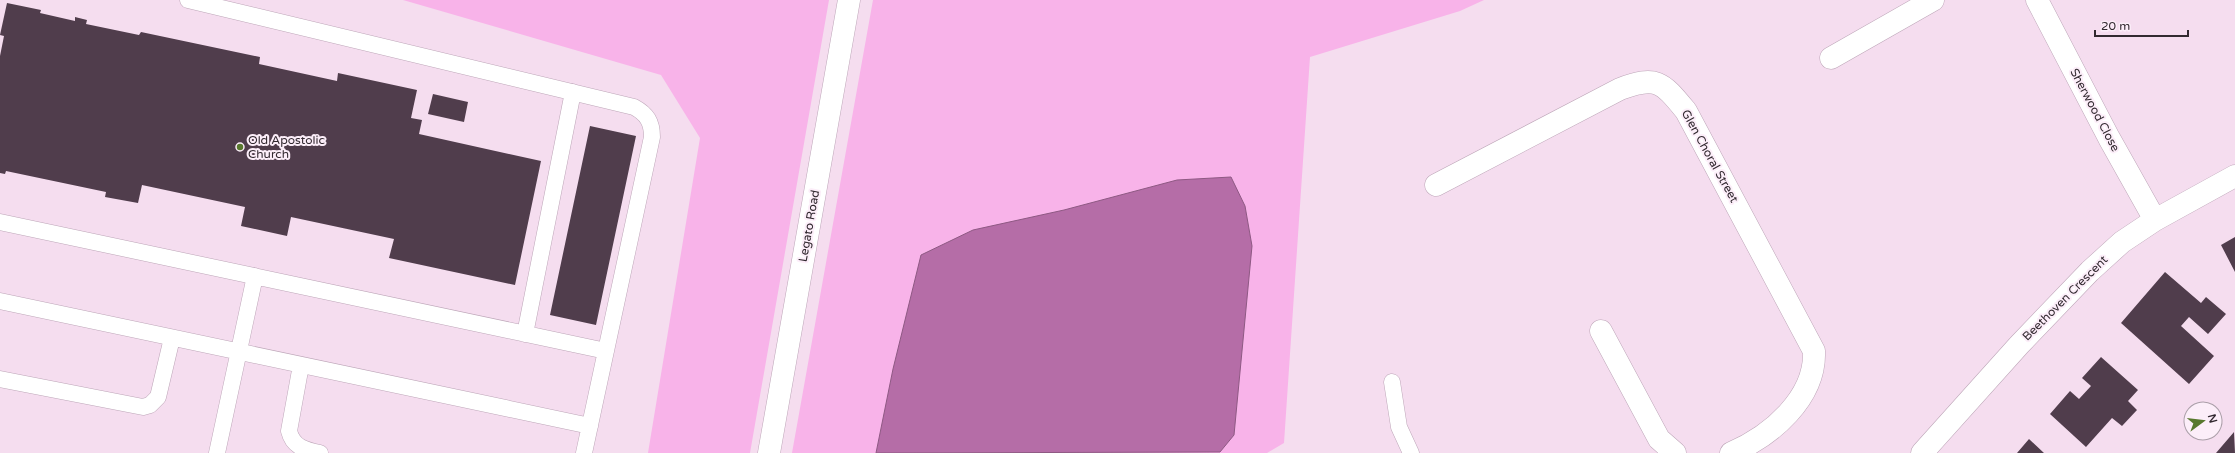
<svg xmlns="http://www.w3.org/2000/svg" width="2235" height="453" font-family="'Varela Round',sans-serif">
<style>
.green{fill:#f8b3e9}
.water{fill:#b56da7;stroke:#8e5983}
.building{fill:#503d4c}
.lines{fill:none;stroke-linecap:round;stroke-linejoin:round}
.service-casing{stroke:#bda6b8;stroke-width:17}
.minor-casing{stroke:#bda6b8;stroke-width:23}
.tertiary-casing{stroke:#bda6b8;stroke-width:23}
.service{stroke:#fff;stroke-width:16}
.minor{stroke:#fff;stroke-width:22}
.tertiary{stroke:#fff;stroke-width:22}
.poi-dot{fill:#58782e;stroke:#fceef9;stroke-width:1.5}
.labels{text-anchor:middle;stroke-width:4;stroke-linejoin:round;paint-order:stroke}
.street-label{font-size:12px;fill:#322930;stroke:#fceef9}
.poi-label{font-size:12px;fill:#322930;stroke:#fceef9;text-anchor:start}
</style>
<rect width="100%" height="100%" fill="#f5ddef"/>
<!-- green -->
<path class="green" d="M403 0H829L750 453H648L700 138 661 75Z
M873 0H1484L1460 11 1310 57 1284 443 1267 453H792Z"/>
<!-- water -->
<path class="water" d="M1231 177 1245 206 1252 246 1234 435 1220 452 876 453 893 369 921 255 973 230 1064 210 1177 180Z"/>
<!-- building -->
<path class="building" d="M7 3 41 10 40 13 75 21V17L87 20 86 24 139 35 141 32 260 57 259 64 337 81 338 73 417 90 411 118 422 120 419 134 541 161 515 285 389 258 394 239 291 217 287 236 241 226 245 207 142 185 138 203 105 197 106 192 6 171 5 174 0 173V56L4 36 0 35Z
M433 94 468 102 464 122 428 114Z
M590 126 636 136 596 325 550 315Z
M2235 237V272L2221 245Z
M2165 272 2201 303 2206 297 2226 314 2208 334 2189 317 2181 326 2214 356 2189 384 2121 323Z
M2101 357 2138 390 2128 401 2137 410 2122 426 2112 418 2086 447 2050 414 2070 391 2079 399 2091 386 2082 378Z
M2234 432 2235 453H2216Z
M2029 439 2044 453H2017Z"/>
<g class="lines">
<!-- service casing -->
<g class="service-casing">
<path id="service" d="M188 0 634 107C647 114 652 122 652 137L584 453
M0 222 606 351
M0 301 590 426
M525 334 573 92
M301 365 289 431C293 447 305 450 320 453
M0 379 143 407 150 405 158 397 172 338
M1392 382 1399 427 1411 453
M217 453 255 276"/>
</g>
<!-- minor casing -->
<g class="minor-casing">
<path id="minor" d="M2037 0 2109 138 2155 220
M1831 58 1933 0
M1436 185 1620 89C1657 75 1662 82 1686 111L1814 351C1816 398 1771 436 1731 453
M1601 331 1659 439 1675 453
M1922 453 2019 345 2090 271 2122 242 2155 220 2235 176"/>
</g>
<!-- tertiary casing -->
<g class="tertiary-casing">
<path id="tertiary" d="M769 453 849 0"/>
</g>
<!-- service -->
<use href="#service" class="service"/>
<!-- minor -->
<use href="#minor" class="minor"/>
<!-- tertiary -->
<use href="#tertiary" class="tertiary"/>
</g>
<!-- markers -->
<circle class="poi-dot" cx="240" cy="147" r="4"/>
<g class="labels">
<!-- street labels -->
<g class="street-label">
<text transform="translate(2095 110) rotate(62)" y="4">Sherwood Close</text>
<text transform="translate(1710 156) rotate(61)" y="4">Glen Choral Street</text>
<text transform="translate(809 226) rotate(-80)" y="4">Legato Road</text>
<text transform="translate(2065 298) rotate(-45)" y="4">Beethoven Crescent</text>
</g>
<!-- poi labels -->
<g class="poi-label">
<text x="248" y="144">Old Apostolic<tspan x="248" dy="14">Church</tspan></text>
</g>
</g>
<!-- north arrow -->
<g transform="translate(2203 421) rotate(75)"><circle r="19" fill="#fceef9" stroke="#ab9fa9"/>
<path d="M0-3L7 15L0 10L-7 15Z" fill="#58782e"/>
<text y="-6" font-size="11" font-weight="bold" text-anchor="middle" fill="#322930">N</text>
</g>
<!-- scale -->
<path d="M2095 30v6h93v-6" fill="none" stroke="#322930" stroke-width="2"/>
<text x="2101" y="30" font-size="12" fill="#322930" stroke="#fceef9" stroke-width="3" paint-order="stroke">20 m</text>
</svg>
